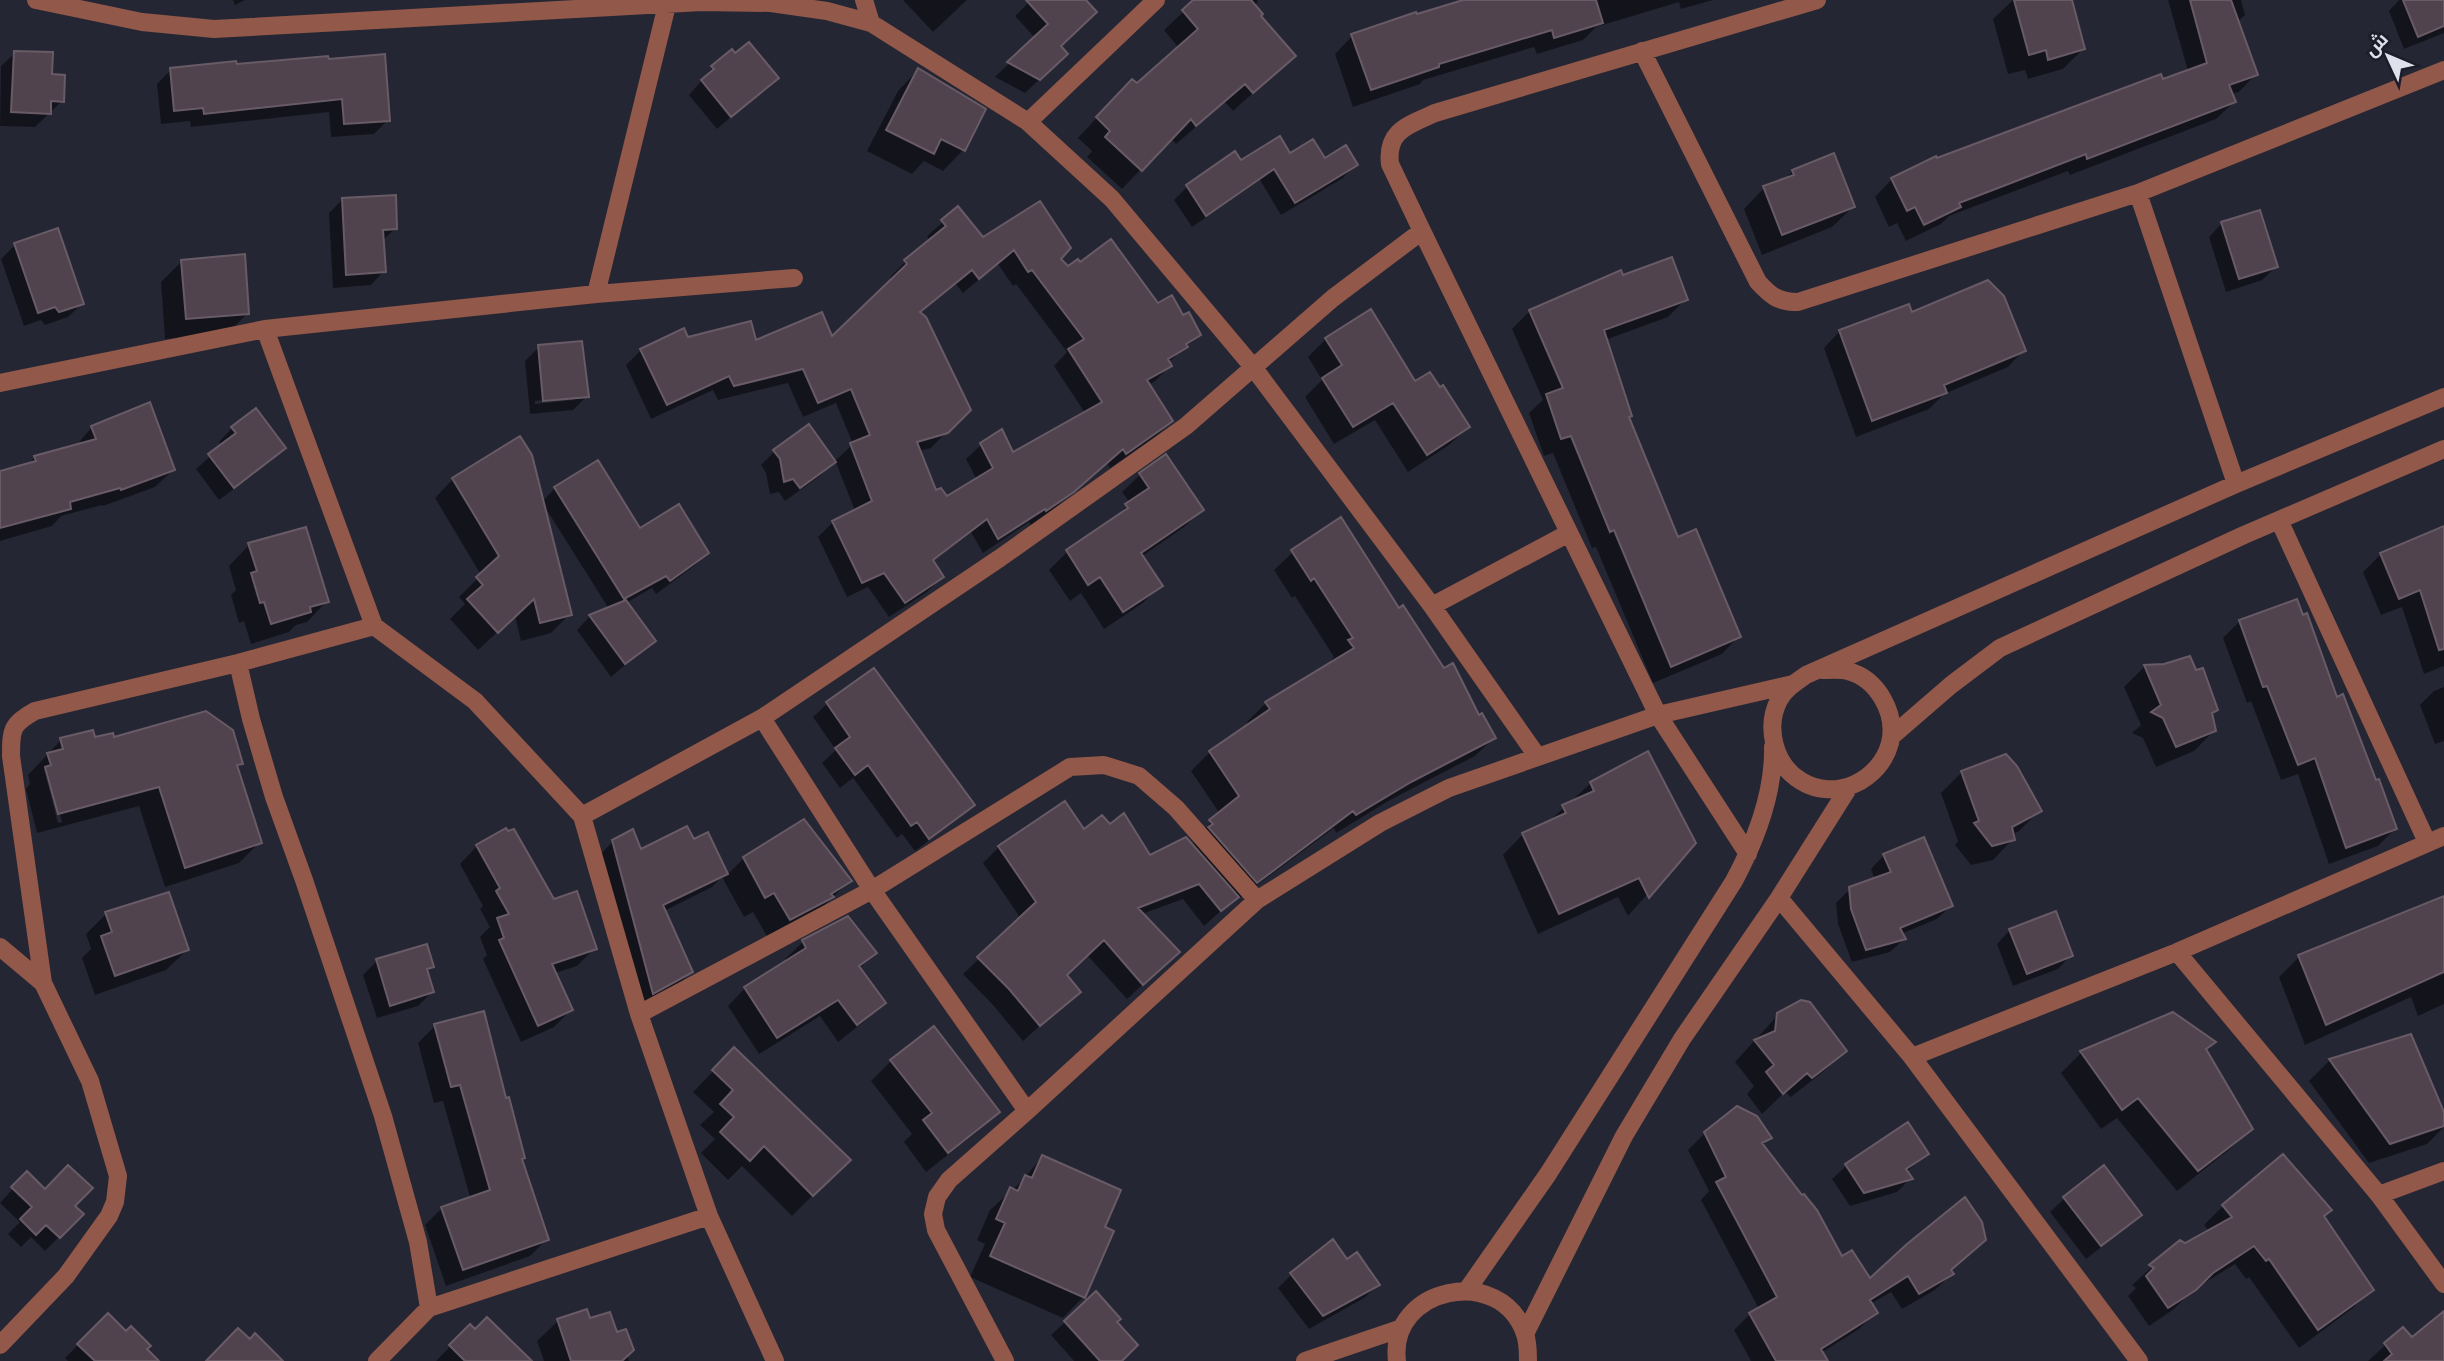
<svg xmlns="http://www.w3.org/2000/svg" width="2444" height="1361" font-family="'Alegreya Sans',Cairo,sans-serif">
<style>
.shadow{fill:#0007;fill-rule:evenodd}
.building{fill:#50434e;stroke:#685b66;stroke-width:2;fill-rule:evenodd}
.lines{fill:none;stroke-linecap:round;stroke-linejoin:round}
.street{stroke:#925849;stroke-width:18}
</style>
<rect width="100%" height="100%" fill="#252634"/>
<!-- shadow -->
<path class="shadow" d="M233 0H245L235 5Z
M903 0H967L933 32Z
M1031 0H1083L1058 47 1052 68 1025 93 995 77 1035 38 1015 16Z
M1196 0H1257L1258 2 1254 6 1259 16 1294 56 1233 111 1225 102 1176 144 1171 138 1122 189 1087 157 1092 151 1078 138 1113 100 1137 85 1179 48 1164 30Z
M1469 0H1713L1681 9 1679 2 1596 27 1583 40 1537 54 1534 47 1423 80 1420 84 1353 107 1335 54 1352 36Z
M2013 0H2070L2083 49 2063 69 2028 79 2025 70 2008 74 1993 19Z
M2168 0H2241L2245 15 2237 22 2256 74 2239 92 2231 94 2234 102 2216 119 2070 175 2068 171 1949 216 1941 224 1906 241 1897 223 1889 227 1875 197 1892 179 1936 160 2188 71Z
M2399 0H2444V33L2404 49 2389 11Z
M15 53 50 76 62 101 35 127 0 126 1 66Z
M327 58 388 120 374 134 331 137 329 112 191 127 190 121 161 124 157 84 171 70Z
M713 67 776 78 717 129 689 95Z
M918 70 963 150 943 171 924 161 912 174 867 151 898 91Z
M1235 154 1241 163 1290 155 1356 164 1343 178 1281 215 1260 180 1192 227 1174 200 1187 187Z
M1793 171 1853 207 1832 227 1762 255 1744 209 1764 188 1784 180Z
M343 199 396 228 382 241 384 271 371 285 333 288 329 213Z
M958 209 983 240 1059 259 1068 269 1182 318 1199 334 1168 363 1170 366 1155 381 1148 385 1171 421 1156 436 1110 468 1107 463 1056 507 1031 525 1029 522 983 553 971 532 932 562 942 577 927 592 889 617 868 587 847 597 818 537 833 522 855 511 835 460 820 476 785 501 779 492 770 494 766 473 761 465 774 452 809 427 834 462 853 444 836 403 803 417 788 383 718 400 713 390 651 419 626 365 641 350 687 339 755 342 832 339 893 280 890 277 905 262 930 241 927 236ZM998 264 1013 286 1016 284 1067 352 1054 366 1085 413 1012 454 982 444 966 459 977 480 947 498 935 492 919 451 931 448 969 409 919 313 955 283 963 293Z
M2222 223 2276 267 2262 280 2226 292 2209 237Z
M57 230 82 304 68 317 45 325 41 320 24 326 1 259 15 245Z
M182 261 248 313 227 334 165 339 161 282Z
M1686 299 1668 317 1605 340 1627 418 1677 539 1739 636 1722 654 1653 683 1596 547 1592 548 1553 453 1544 456 1529 413 1543 400 1512 329 1530 311Z
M1911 315 2024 350 2008 367 1944 394 1929 409 1856 437 1824 348 1840 331Z
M1326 339 1414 383 1468 427 1449 445 1408 472 1375 420 1334 444 1305 397 1322 380 1308 357Z
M539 347 587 396 573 410 530 414 525 361ZM574 397V400L535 404V401Z
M92 427 173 470 155 487 103 506 102 505 61 516 52 526 0 541V473L26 466 35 457 75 447Z
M232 428 284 448 271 461 219 500 196 469 222 446 219 442Z
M1165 457 1202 510 1184 527 1141 557 1160 585 1143 603 1104 629 1081 593 1070 601 1049 570 1067 552 1109 523 1130 503 1122 492 1140 475Z
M453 479 542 502 555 488 639 531 707 553 694 566 656 594 652 588 626 603 654 641 611 677 577 630 590 616 609 609 543 504 570 614 551 633 521 641 515 616 478 650 450 619 465 604 459 597 481 575 435 498Z
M2444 528V666L2424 674 2402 607 2381 615 2363 572 2381 554Z
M249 545 327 601 307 622 296 625 289 632 251 644 244 621 239 623 231 595 236 590 229 566Z
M1293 552 1399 610 1494 738 1475 756 1390 800 1336 833 1334 828 1237 900 1235 898 1204 926 1183 899 1142 914 1162 967 1127 999 1087 955 1065 975 1078 992 1023 1041 993 1005 963 974 1021 919 983 863 999 847 1084 832 1149 857 1192 846 1194 843 1192 840 1220 814 1191 771 1210 752 1249 725 1247 722 1266 703 1332 663 1331 661 1334 657 1295 596 1292 598 1274 570Z
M2240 621 2336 699 2395 829 2378 846 2329 864 2298 774 2281 780 2251 701 2247 703 2223 638Z
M2145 666 2216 710 2210 715 2214 731 2194 751 2156 767 2143 738 2132 733 2141 725 2124 687Z
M874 671 972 805 959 818 915 851 902 834 897 838 853 778 840 788 822 763 836 750 813 717 827 704Z
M2444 687V741L2435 744 2420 705 2434 691Z
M61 740H113L241 763 236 768 260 842 239 863 165 887 139 806 37 833 26 789 30 784 28 775ZM47 766 62 822 58 823 44 769Z
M1962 772 2039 811 2019 831 2012 835 2013 839 1993 860 1971 865 1955 845 1958 841 1941 793Z
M1591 783 1694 842 1628 916 1618 897 1538 934 1503 855 1523 834 1546 824Z
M707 835 727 875 744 858 850 881 811 918 769 940 753 912 744 917 722 877 712 887 664 911 691 972 677 986 639 1006 600 855 613 841 640 851 693 841Z
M477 846 553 901 595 948 577 966 555 973 571 1010 554 1027 521 1042 483 959 487 955 480 937 490 927 480 909 483 906 460 864Z
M1884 855 1951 906 1937 919 1901 934 1904 939 1890 952 1852 962 1838 924 1836 903 1850 889 1875 880 1871 869Z
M2444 897V1004L2418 1016 2411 997 2305 1045 2279 977 2299 957Z
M106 914 187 950 166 970 95 995 82 958 91 949 86 934Z
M2010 930 2071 955 2058 969 2013 986 1997 944Z
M803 942 875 953 859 969 884 1003 866 1020 838 1042 820 1016 759 1054 728 1006 745 988 787 962 785 959Z
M377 961 432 966 426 972 432 992 418 1006 377 1018 363 975Z
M2172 1014 2213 1042 2205 1051 2251 1129 2230 1149 2177 1191 2117 1118 2101 1129 2061 1073 2081 1053Z
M1778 1015 1845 1051 1824 1071 1791 1097 1785 1092 1762 1114 1747 1094 1754 1086 1735 1062Z
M435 1026 520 1160 547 1239 530 1256 446 1286 425 1225 442 1208 470 1197 443 1101 434 1103 418 1043Z
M2410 1036 2444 1117V1127L2427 1144 2369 1163 2309 1081 2330 1060Z
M734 1050 848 1160 792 1216 742 1166 728 1180 701 1153 715 1139 700 1125 714 1112 693 1092Z
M891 1061 998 1112 977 1132 926 1172 904 1142 912 1134 871 1081Z
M1907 1125 1927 1154 1906 1172 1910 1179 1897 1192 1850 1206 1832 1179 1846 1166Z
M1705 1133 1770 1138 1762 1146 1842 1259 1869 1281 1984 1240 1949 1271 1952 1274 1935 1290 1902 1309 1891 1292 1870 1304 1876 1312 1859 1329 1821 1353 1818 1361H1751L1734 1330 1750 1314 1759 1309 1701 1200 1709 1191 1688 1150Z
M1042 1157 1103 1228 1083 1297 1063 1318 970 1277 985 1244 977 1240 990 1210 1020 1183Z
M2104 1168 2140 1214 2126 1228 2086 1259 2050 1212 2064 1199Z
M27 1173 45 1191 73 1206 82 1214 45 1251 31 1237 21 1247 8 1234 20 1222 0 1203Z
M2223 1206 2372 1289 2353 1308 2299 1348 2249 1277 2246 1279 2235 1264 2193 1290 2174 1309 2149 1326 2128 1296 2136 1288 2132 1285 2180 1242 2185 1245 2209 1231 2204 1225Z
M1346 1261 1378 1285 1364 1298 1309 1329 1278 1288 1291 1275Z
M108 1315 144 1349 152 1361H68L65 1358Z
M558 1321H589L627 1355 629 1361H544L537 1341Z
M1065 1322 1120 1361H1074L1051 1335Z
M2444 1322V1361H2368L2403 1329 2412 1340Z
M470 1326 530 1361H436Z"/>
<!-- building -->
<path class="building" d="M1026 0H1086L1097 12 1061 46 1068 54 1040 80 1007 62 1048 24Z
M1193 0H1251L1263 14 1261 16 1296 56 1253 93 1245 84 1196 126 1191 119 1142 171 1105 137 1110 131 1096 117 1132 79 1137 83 1198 29 1182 10Z
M1463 0H1596L1603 23 1554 38 1552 30 1439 64V67L1371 90 1351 34 1416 12 1417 14Z
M2014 0H2072L2085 49 2048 60 2046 50 2029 55Z
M2190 0H2231L2258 75 2229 85 2236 102 2087 159 2086 154 1959 203 1961 207 1924 225 1915 207 1907 211 1891 178 1936 156 1937 158 2161 74 2163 79 2207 63Z
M2403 0H2444V26L2418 37Z
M749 42 779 78 731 117 701 80 714 69 711 66 732 49 735 53Z
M14 51 53 52 52 74 65 75 64 102 51 101V114L11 112Z
M385 54 390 121 344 124 342 99 204 114 203 108 174 111 170 68 236 61 237 64 328 56 329 59Z
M918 68 986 109 965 151 941 139 934 154 886 130Z
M1280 136 1290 153 1313 139 1325 158 1346 145 1358 165 1295 203 1274 169 1206 216 1186 185 1235 151 1241 160Z
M1834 153 1855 207 1782 235 1763 186 1794 175 1792 170Z
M396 195 397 229 383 230 386 272 346 275 342 198Z
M1040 201 1071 248 1061 259 1068 266 1078 259 1080 262 1111 239 1158 303 1172 295 1183 315 1189 312 1201 335 1186 344 1188 347 1168 359 1172 366 1147 380 1173 421 1126 454 1123 449 1074 492 1046 511 1045 509 998 539 987 519 933 560 944 577 905 603 884 573 862 583 832 521 872 501 850 443 870 435 851 389 818 403 803 369 734 386 729 376 667 405 640 349 684 328 688 337 751 321 756 340 822 312 832 336 907 264 904 260 946 226 941 220 958 206 983 237ZM1014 250 1028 272 1032 270 1084 339 1068 349 1102 402 1013 452 1002 429 980 443 993 468 947 496 941 488 936 490 917 442 948 433 971 410 926 317 920 312 972 270 979 279Z
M2260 210 2278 267 2239 279 2221 222Z
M58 228 84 304 59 312 55 307 38 313 14 243Z
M245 254 249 314 186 319 181 260Z
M1672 257 1688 300 1604 330 1632 416 1629 417 1678 537 1696 529 1741 637 1671 667 1614 530 1610 532 1571 436 1561 439 1546 394 1563 388 1529 310 1621 270 1623 275Z
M1988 280 2004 296 2026 351 1944 385 1947 393 1872 421 1839 330 1909 304 1912 312Z
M1371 309 1415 381 1430 372 1440 387 1443 385 1470 427 1427 455 1393 403 1353 427 1322 378 1342 365 1325 338Z
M582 341 589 397 543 401 538 345Z
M150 402 175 470 121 490 120 488 70 502 71 509 0 528V471L36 461 34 456 96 439 91 426Z
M256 408 286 448 234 488 208 454 236 433 231 427Z
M809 424 836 462 800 488 793 479 784 482 780 459 773 450Z
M520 436 532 455 572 615 540 623 534 599 498 633 467 599 483 585 476 577 499 556 452 478Z
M1166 454 1204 510 1141 553 1163 586 1123 612 1100 577 1088 585 1066 550 1128 508 1125 504 1149 488 1139 473Z
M598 460 640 528 679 504 709 553 670 581 666 576 624 599 554 487Z
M1341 517 1399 608 1403 605 1444 668 1453 663 1479 715 1482 713 1496 738 1411 782 1356 815 1353 811 1257 883 1208 827 1213 824 1209 820 1239 796 1209 751 1270 709 1265 702 1354 648 1348 640 1353 638 1314 578 1311 581 1291 550Z
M2444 526V649L2439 650 2420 590 2399 599 2380 553Z
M306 527 329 602 310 607 311 612 271 624 264 602 260 603 251 573 257 571 248 543Z
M2297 599 2303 615 2307 613 2337 697 2343 694 2376 780 2379 779 2397 829 2346 848 2315 758 2298 765 2267 686 2263 687 2239 620Z
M626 600 656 641 625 664 589 615Z
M2190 656 2196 670 2203 668 2218 710 2212 713 2216 731 2176 747 2163 718 2151 712 2161 705 2144 665 2164 664Z
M874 668 975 805 929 839 917 822 911 826 868 765 855 775 835 748 850 737 826 702Z
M206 711 233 730 243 764 237 765 262 843 185 868 159 787 58 814 45 767 51 765 47 753 63 749 60 738 93 730 95 737 113 733 114 737Z
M1648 751 1696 843 1649 898 1639 878 1559 914 1522 833 1566 813 1562 805 1594 791 1590 782Z
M2006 754 2017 766 2042 811 2012 827 2015 840 1992 846 1974 823 1979 821 1961 771Z
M1065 801 1084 829 1102 815 1110 824 1124 813 1150 855 1186 837 1239 897 1221 911 1199 884 1138 908 1180 952 1143 985 1104 940 1067 975 1081 992 1040 1026 1009 989 977 957 1036 902 998 846Z
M804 819 852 881 831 894 834 897 790 920 774 893 765 898 743 857Z
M687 826 694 839 708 832 728 874 663 905 693 972 653 994 612 840 633 829 641 849Z
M506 828 508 831 514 829 554 899 577 891 597 949 552 964 573 1010 538 1026 499 940 504 938 497 918 509 914 496 891 500 888 476 845Z
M1924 837 1953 906 1900 928 1906 939 1866 950 1851 909 1849 887 1891 872 1883 854Z
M169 892 189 950 115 976 101 936 112 932 105 912Z
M2444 896V972L2326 1025 2298 955Z
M2056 911 2073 956 2027 974 2009 929Z
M848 916 877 953 859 966 886 1003 857 1025 838 1000 777 1038 744 987 806 948 802 940Z
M427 944 434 967 427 969 434 992 390 1006 376 959Z
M1801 1000 1810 1002 1847 1051 1812 1078 1807 1073 1783 1094 1766 1072 1774 1065 1754 1040 1775 1031 1777 1013Z
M484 1011 506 1098 509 1097 525 1158 522 1159 549 1240 463 1270 441 1207 490 1190 460 1085 451 1087 434 1024Z
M2173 1012 2216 1042 2206 1049 2253 1129 2198 1171 2138 1098 2122 1110 2080 1051Z
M934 1026 1000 1112 948 1153 923 1120 932 1113 890 1060Z
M2411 1034 2444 1112V1126L2390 1144 2329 1059Z
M734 1047 851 1160 813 1196 764 1146 750 1161 720 1132 734 1117 720 1104 733 1090 712 1070Z
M1737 1106 1757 1116 1772 1138 1762 1143 1802 1195 1804 1194 1817 1210 1842 1256 1852 1250 1870 1278 1907 1244 1965 1197 1982 1222 1986 1240 1951 1270 1954 1274 1919 1294 1908 1276 1870 1300 1878 1313 1821 1349 1828 1361H1776L1749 1313 1777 1297 1716 1182 1726 1177 1704 1132Z
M1908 1122 1929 1154 1906 1169 1913 1179 1864 1193 1845 1164Z
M2283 1154 2332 1210 2324 1216 2374 1290 2318 1330 2269 1259 2266 1261 2254 1246 2213 1273 2196 1290 2168 1308 2146 1276 2154 1268 2149 1265 2180 1240 2185 1243 2232 1217 2222 1205Z
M1042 1155 1121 1190 1105 1227 1114 1231 1085 1298 990 1256 1005 1223 996 1219 1010 1187 1018 1191 1025 1175 1032 1178Z
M68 1165 93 1188 75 1206 84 1214 60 1238 46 1225 36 1235 20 1219 32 1207 11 1187 27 1171 45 1189Z
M2104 1165 2142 1215 2101 1246 2063 1197Z
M1333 1239 1347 1259 1357 1252 1380 1285 1323 1316 1290 1273Z
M1096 1291 1121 1319 1117 1322 1138 1345 1122 1361H1100L1064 1321Z
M587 1309 590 1318 610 1312 617 1332 626 1329 634 1350 622 1361H571L557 1319Z
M2444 1311V1361H2384L2392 1354 2384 1343 2403 1327 2412 1337Z
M108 1313 126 1331 131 1326 151 1346 147 1349 159 1361H95L77 1344Z
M487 1317 532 1361H465L449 1345 470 1324 475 1329Z
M238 1328 250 1339 255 1333 283 1361H206Z"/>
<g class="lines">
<!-- street -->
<path class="street" d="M36 0 142 22 214 29 702 2 771 3 827 11 871 23 1028 122 1112 199 1253 367 1432 606 1537 756
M864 0 871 23
M1642 51 1758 282C1771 296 1778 302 1798 302L2138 193 2444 70
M1028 122 1156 0
M2138 193 2236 484
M596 294 667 5
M265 329 374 626 475 701 582 816 639 1014 709 1216 775 1361
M0 383 265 329 596 294 794 278
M2279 520 2427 842
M1432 606 1569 533
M238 663 251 719 274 797 304 880 383 1116 418 1242 429 1308 377 1361
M1822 670C1830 670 1840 669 1848 671 1878 679 1897 714 1890 743 1880 781 1835 802 1801 781 1774 765 1765 727 1779 700 1785 689 1796 682 1806 675L2236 484 2444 397
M762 718 872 890 1027 1111
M1892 736 1951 685 2000 648 2244 535 2444 449
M582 816 762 718 1000 558 1186 426 1333 298 1422 231
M1748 854 1658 715 1422 231 1390 164C1386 130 1409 125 1435 113L1817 0
M1779 898 1912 1057 2139 1361
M0 947 43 983
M2177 952 2379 1195 2444 1284
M639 1014 872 890 1070 767 1104 765 1139 776 1176 808 1257 900
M1912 1057 2177 952 2444 836
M2379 1195 2444 1171
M1467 1290 1548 1174 1734 881C1756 840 1774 794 1773 747
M429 1308 709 1216
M1525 1334 1624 1136 1682 1039 1779 898 1849 787
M0 1345 66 1276 109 1216 115 1202 118 1176 90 1081 43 983 11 756C11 730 11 724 35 711L238 663 374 626
M1005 1361 936 1230 933 1214 937 1197 949 1180 1027 1111 1257 900 1380 823 1449 788 1658 715 1793 684
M1305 1361 1402 1328
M1397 1361C1388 1287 1501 1263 1525 1334 1528 1342 1528 1353 1528 1361"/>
</g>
<!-- north arrow -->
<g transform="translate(2388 56) rotate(314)" stroke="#1c1d2a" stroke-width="5" paint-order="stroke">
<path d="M0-5L12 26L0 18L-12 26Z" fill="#dfe0ea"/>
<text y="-10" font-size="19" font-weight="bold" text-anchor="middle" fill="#dfe0ea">ش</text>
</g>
</svg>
